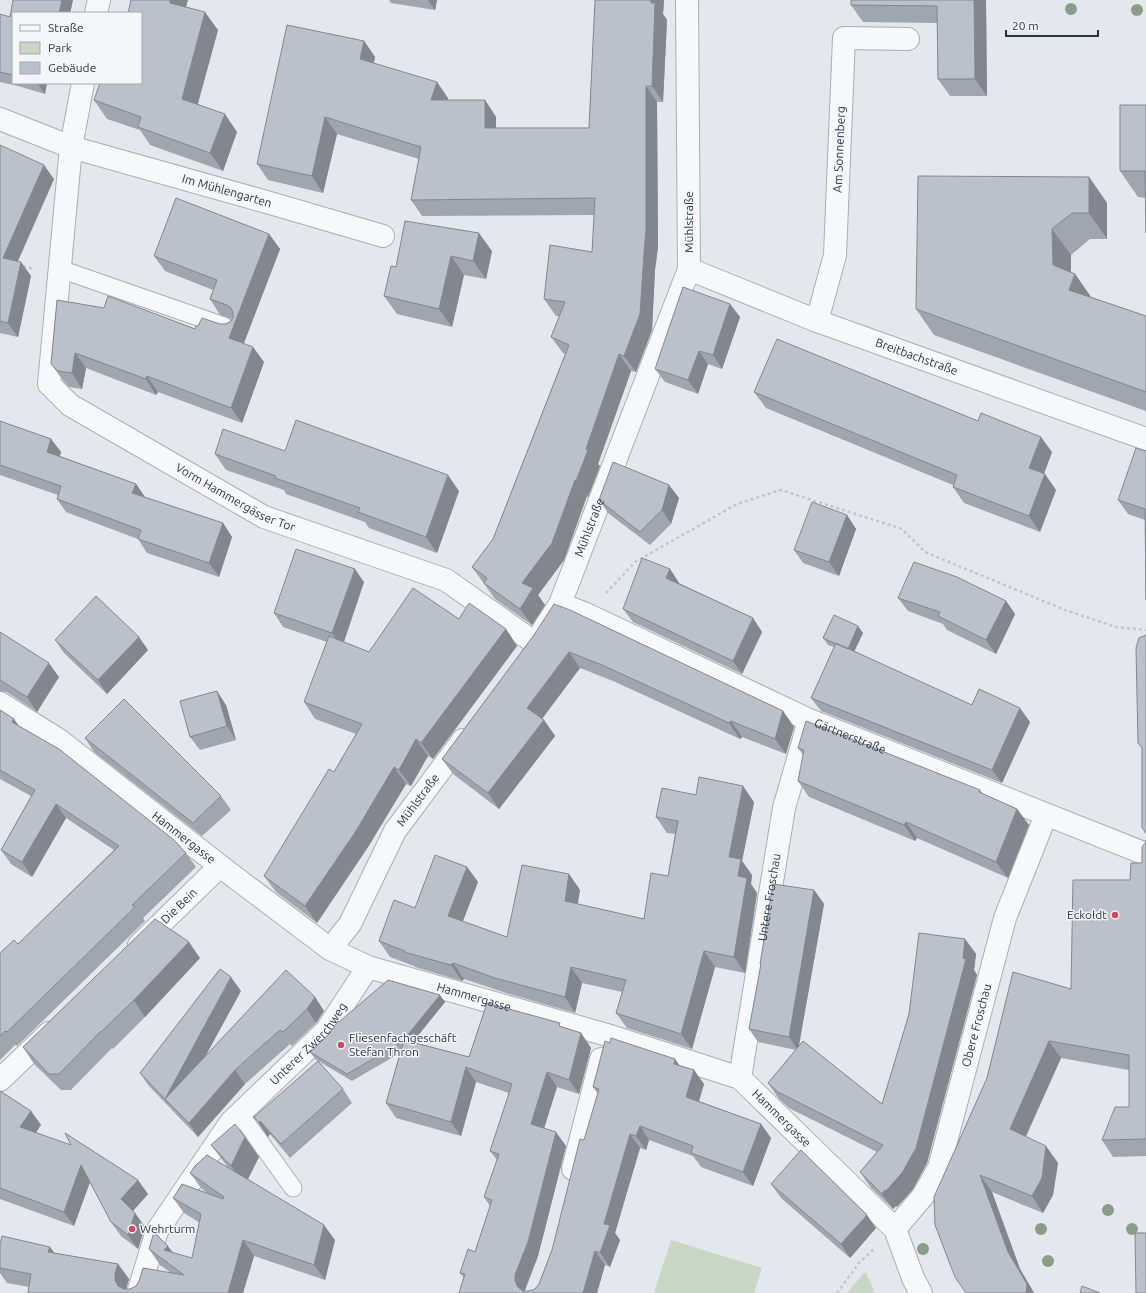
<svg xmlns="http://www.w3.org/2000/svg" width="1146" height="1293" font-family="Ubuntu,sans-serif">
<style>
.green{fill:#c9d6c5}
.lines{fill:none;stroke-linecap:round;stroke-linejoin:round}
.service-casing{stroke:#a9aeb7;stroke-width:19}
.minor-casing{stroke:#a9aeb7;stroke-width:24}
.path{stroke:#c2c5cb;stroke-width:2.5;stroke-dasharray:3 3;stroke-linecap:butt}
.service{stroke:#f7f8fa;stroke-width:17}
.minor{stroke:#f7f8fa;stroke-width:22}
.tree{fill:#899d89}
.wall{fill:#a1a5ae}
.shaded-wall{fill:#83868d}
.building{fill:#bbc0ca;stroke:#83868d}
.poi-dot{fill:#d1495b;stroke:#f4f6f9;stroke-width:1.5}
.labels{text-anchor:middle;stroke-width:3;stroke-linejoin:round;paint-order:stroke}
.street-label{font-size:12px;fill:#2b3445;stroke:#f4f6f9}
.poi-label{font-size:12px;fill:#2b3445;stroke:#f4f6f9;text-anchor:start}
</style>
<rect width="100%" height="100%" fill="#e4e7ec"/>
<!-- green -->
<path class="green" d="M671 1240 762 1268 754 1293H654Z
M864 1273H866L875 1293H847Z"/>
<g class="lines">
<!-- service casing -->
<g class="service-casing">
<path id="service" d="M60 269 224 326
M240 1114 293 1188"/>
</g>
<!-- minor casing -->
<g class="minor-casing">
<g id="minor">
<path d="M96 13 99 0"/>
<path d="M0 119 71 147 83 83"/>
<path id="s1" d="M383 236 270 203 71 147 49 384 70 405 264 517 446 580 535 643"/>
<path id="s2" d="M689 269 817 321 1146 439"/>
<path id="s3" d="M817 321 835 255 844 38 908 39"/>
<path id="s4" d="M560 604 586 614 809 720 1146 854"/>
<path id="s5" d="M543 630 560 604 689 269 687 0"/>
<path id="s6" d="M0 703 59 740 220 866 330 949 368 967 607 1035 740 1078 895 1229 913 1278 921 1293"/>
<path id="s7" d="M139 945 220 866"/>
<path id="s8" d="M330 949 350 924 395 831 463 740"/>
<path id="s9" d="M740 1078 784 808 809 721"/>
<path d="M0 1080 49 1033"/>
<path d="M573 1169 601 1059"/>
<path id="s10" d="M895 1229 923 1196 939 1168 1005 918 1046 815"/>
<path id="s11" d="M138 1293 157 1231 231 1122 326 1031 368 967"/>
</g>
</g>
<!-- path -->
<path class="path" d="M23 266 33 269
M606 593 635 562 737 504 781 490 902 529 925 552 1065 610 1116 627 1146 630
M837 1293 859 1263 874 1249"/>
<!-- service -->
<use href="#service" class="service"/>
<!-- minor -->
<use href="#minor" class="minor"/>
</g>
<!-- trees -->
<g class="tree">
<circle cx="1071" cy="9" r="6"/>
<circle cx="1137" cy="10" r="6"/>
<circle cx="1108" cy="1210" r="6"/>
<circle cx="1041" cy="1229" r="6"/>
<circle cx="1132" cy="1229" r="6"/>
<circle cx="923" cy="1249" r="6"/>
<circle cx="1048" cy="1261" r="6"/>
</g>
<!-- wall -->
<path class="wall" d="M13 0H73L70 13H13V83H47L45 94 18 86 0 82V14L10 17Z
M389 0H437L435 10 391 3Z
M595 0H664L663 14 667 20 663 102H657L658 247 655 270 652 330 636 372 631 371 598 464 600 466 588 497 587 496 564 560 538 595 545 605 532 625 495 599 472 567 493 539 565 354 563 353 551 337 559 316H556L544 299 592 252 594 215 422 216 411 200 419 159 337 134 323 193 268 180 257 164 364 41 375 57 374 63 448 98V100H485L496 117V128H589Z
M851 0H986L987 96H950L938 79 937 23 863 22 851 5Z
M186 7 218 30 198 104 237 132 223 171 150 145 140 130 107 119 94 100Z
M1146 105V198L1138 197 1120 171Z
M0 145 54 179 18 261 31 276 18 337 0 333Z
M1089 177 1107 203V239H1090L1071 255V272L1075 274 1091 297 1146 316V411L934 335 916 309Z
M405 221 492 251 486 279 464 275 452 327 397 314 384 296 396 267Z
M269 234 280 249 244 343 264 362 242 423 158 392 156 395 86 368 82 389 69 387 62 379 51 364 57 300 195 329 198 326 225 324 230 322 232 319 220 315 210 299 213 290 165 271 154 256Z
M730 304 740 317 722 369 708 364 698 394 665 382 655 369Z
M754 392 1052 452 1044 474 1056 490 1040 532 964 503 953 487V485L766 408Z
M0 421 51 439 61 452 60 456 136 484 145 497 223 523 232 537 219 577 147 553 138 539 66 512 57 499 58 495 0 475Z
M285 451 459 491 437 553 369 528 365 522 286 494 284 490 226 470 215 454Z
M1146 451V600L1145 520 1128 514 1118 500Z
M669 485 679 498 671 524 650 545 608 513 599 500Z
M847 515 856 529 839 576 803 563 794 550Z
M670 569 679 583 753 618 762 632 742 674 633 622 623 609Z
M364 582 344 642 369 652 459 619 506 629 517 646 433 759 428 756 411 786 406 784 368 847 317 923 276 892 264 876 334 772 356 734 315 719 304 702 327 642 283 627 274 613Z
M898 598 1006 601 1015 614 996 654 947 630 943 624 908 611Z
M0 632 59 677 37 712 7 692 0 691Z
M863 633 854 652 972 705 1030 722 1002 783 821 711 811 698 834 647 828 645 823 638Z
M534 635 783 711 794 727 786 754 742 737 740 739 613 681 580 668 542 719 544 720 555 736 499 809 453 774 442 759Z
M55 640 148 650 107 694 64 653Z
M226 705 236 740 200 750 190 737Z
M0 710 19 726 186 853 196 867 143 918 145 921 17 1046 15 1045 0 1060V953L18 944 114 850 66 818 32 877 11 864 1 850 31 796 0 779Z
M85 738 221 796 231 810 202 836 94 752Z
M798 748 980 790 983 794 1017 809 1029 825 1008 878 917 838 915 841 809 797 798 781 803 755Z
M696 795 754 802 742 861 752 875 751 884 757 893 745 973 715 967 692 1049 627 1028 616 1013 622 992 582 983 575 1013 506 993 464 979 462 981 415 967 414 966 390 957 379 941 415 908 467 867 478 882 463 921 507 937 569 874 580 890 578 904 644 919 668 876 675 834 667 833 656 817Z
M1146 840V1156L1113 1157 1102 1140 1129 1107V1070L1061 1058 1026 1137 1058 1163 1053 1195 1043 1213 992 1192 1020 1269 1034 1293H966L935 1225 1071 989 1130 880 1142 863Z
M814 890 824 904 799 1046 882 1104 909 1014 965 939 976 954 974 970 977 975 927 1163 913 1189 897 1207 896 1206 893 1209 871 1188 860 1172 877 1152 789 1108 779 1099 768 1083 796 1050 758 1042 749 1029 761 965 760 964Z
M200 958 145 1017 113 1049 112 1048 71 1090H61L34 1064 23 1047Z
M241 991 205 1056 315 997 324 1011 316 1023 292 1046 290 1044 245 1084 198 1137 149 1086 140 1073Z
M445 1002 413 1042 469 1057 563 1027 581 1033 591 1048 579 1094 557 1087 544 1128 566 1146 538 1256 525 1291H529L535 1289 539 1284 552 1250 598 1094 593 1087 610 1043 675 1059 679 1065 694 1070 704 1084 699 1101 761 1124 771 1138 753 1186 701 1167 693 1156 649 1140 646 1150 640 1148 615 1233 620 1240 610 1267 605 1265 597 1293H459L464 1278 460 1273 475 1252 490 1206 484 1197 497 1160 490 1151 509 1093 476 1082 461 1136 396 1118 386 1103 400 1053 352 1081 315 1059 310 1052 330 1033 339 1022Z
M343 1089 352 1103 290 1158 270 1134 268 1137 254 1117Z
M0 1091 31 1111 41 1125 36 1132 148 1194 133 1211 145 1227 138 1249 121 1236 111 1222 90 1182 74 1226 0 1199Z
M211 1145 259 1157 248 1179 335 1240 325 1280 254 1256 243 1293H28L29 1287 7 1283 0 1273V1245L50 1247 54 1253 118 1264 129 1279 126 1289H130L171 1273 160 1265 149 1249 173 1253 192 1258 200 1223 184 1213 173 1198 207 1193 201 1188 190 1173 227 1166Z
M771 1184 876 1228 850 1258 781 1198Z"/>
<!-- shaded-wall -->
<path class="shaded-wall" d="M62 0H73L70 13H59Z
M170 0H188L182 21 170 3Z
M428 0H437L435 10Z
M651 0H664L663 14 667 20 663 102 652 86Z
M974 0H986L987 96 975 79Z
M205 12 218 30 194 117 182 99Z
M364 41 375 57 371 75 360 59Z
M437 82 448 98 443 117 431 100Z
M37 83H47L45 94Z
M646 86 657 102 658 247 655 270 652 330 636 372 624 356Z
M485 100 496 117V144L485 128Z
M225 114 237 132 223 171 210 153Z
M325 117 337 134 323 193 312 176Z
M44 165 54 179 13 272 3 258Z
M1089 177 1107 203V239L1089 213Z
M1052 229 1071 255V285L1075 274 1093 300 1087 316 1053 265Z
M479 233 492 251 486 279 473 261Z
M269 234 280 249 240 353 229 338Z
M451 256 464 275 452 327 439 309Z
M21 262 31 276 18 337 8 323Z
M730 304 740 317 722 369 713 355Z
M253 347 264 362 242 423 231 408Z
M699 351 708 364 698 394 688 380Z
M75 353 86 368 82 389 72 373Z
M619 354 631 371 598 464 600 466 588 497 576 481 586 449Z
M147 376 158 392 156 395 146 379Z
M1041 437 1052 452 1040 484 1029 468Z
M51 439 61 452 57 465 47 452Z
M1045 474 1056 490 1040 532 1029 516Z
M448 475 459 491 437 553 426 537Z
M575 480 587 496 564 560 538 595 545 605 532 625 520 609 522 583Z
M136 484 145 497 132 493Z
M669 485 679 498 671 524 662 510Z
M847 515 856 529 839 576 829 562Z
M223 523 232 537 219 577 209 563Z
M355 569 364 582 342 647 332 633Z
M670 569 679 583 676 591 666 578Z
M1006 601 1015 614 996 654 986 640Z
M753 618 762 632 742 674 733 661Z
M858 626 863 633 852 656 847 649Z
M506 629 517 646 433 759 421 743Z
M139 637 148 650 107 694 98 680Z
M569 652 580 668 538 724 527 708Z
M49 663 59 677 37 712 27 697Z
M217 691 226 705 236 740 227 726Z
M1020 708 1030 722 1002 783 992 770Z
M783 711 794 727 786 754 775 739Z
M14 719 24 733 12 722Z
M544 720 555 736 499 809 488 793Z
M731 721 742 737 740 739 729 723Z
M416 739 428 756 411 786 399 770Z
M394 767 406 784 368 847 317 923 305 906Z
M743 786 754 802 742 861 752 875 751 884 757 893 745 973 734 957 738 876 729 857Z
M56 804 66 818 32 877 22 862Z
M1017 809 1029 825 1008 878 996 862Z
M906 822 917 838 915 841 904 825Z
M467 867 478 882 459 931 448 916Z
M569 874 580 890 575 916 565 901Z
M814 890 824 904 798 1050 789 1037Z
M965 939 976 954 974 970 977 975 927 1163 913 1189 897 1207 886 1191 963 958Z
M189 942 200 958 145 1017 134 1000Z
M704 951 715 967 692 1049 681 1034Z
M453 963 464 979 462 981 451 965Z
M571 967 582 983 575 1013 565 997Z
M231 977 241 991 176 1110 165 1099 174 1112 165 1099Z
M440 995 445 1002 407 1049 402 1042Z
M315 997 324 1011 316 1023 307 1009Z
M581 1033 591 1048 579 1094 569 1080Z
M1049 1041 1061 1058 1021 1146 1010 1129Z
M675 1059 685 1073 674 1064Z
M466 1067 476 1082 461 1136 451 1122Z
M235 1070 245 1084 198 1137 189 1123Z
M694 1070 704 1084 696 1111 686 1097Z
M547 1072 557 1087 541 1138 531 1124Z
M31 1111 41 1125 30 1141 20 1127Z
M260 1121 270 1134 268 1137 259 1123Z
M761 1124 771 1138 753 1186 743 1172Z
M640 1126 649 1140 646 1150 636 1136Z
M556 1132 566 1146 538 1256 525 1289V1293L517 1286 515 1280V1275Z
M630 1134 640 1148 615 1233 620 1240 610 1267 600 1253 604 1224Z
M245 1137 259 1157 245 1185 231 1166Z
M1046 1146 1058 1163 1053 1195 1043 1213 1032 1196Z
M81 1165 91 1179 74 1226 64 1212Z
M980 1175 992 1192 1020 1269 1034 1293H1026L1008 1252Z
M138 1180 148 1194 131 1213 121 1199Z
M885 1190 896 1206 893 1209 882 1194Z
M135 1213 145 1227 138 1249 128 1235Z
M867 1215 876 1228 850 1258 841 1244Z
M324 1225 335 1240 325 1280 314 1265Z
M243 1240 254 1256 243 1293H228Z
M168 1246 179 1261 164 1250Z
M50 1247 61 1262 48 1252Z
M595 1251 605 1265 597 1293H583Z
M118 1264 129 1279 126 1289V1293L118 1286 115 1280V1274Z"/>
<!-- building -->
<path class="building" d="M13 0H62L59 13H13V75L0 72V14L10 17Z
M131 0H170V3L205 12 182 99 225 114 210 153 138 127 141 117 94 100 100 83H141V13H128Z
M595 0H651V3H655L652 86H646V230L644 253 640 314 624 356 619 354 586 449 588 450 576 481 575 480 552 543 522 583 533 588 520 609 484 583 487 578 472 567 493 539 569 345 551 337 565 302 544 299 550 245 592 252 595 198 411 200 421 147 325 117 312 176 257 164 287 25 364 41 360 59 437 82 431 100H485V128H589Z
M851 0H974L975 79H938L937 6 851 5Z
M1120 105H1146V233L1145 171H1120Z
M0 145 44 165 3 258 21 262 8 323 0 321Z
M918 176 1089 177V213H1072L1052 229 1053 265 1075 274 1069 290 1146 316V392L916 309Z
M176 198 269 234 229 338 253 347 231 408 147 376 146 379 75 353 72 373 58 371 51 364 57 300 104 308 108 296 195 329 196 326H198L202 318 220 324H225L230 322 233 318V313L231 308 227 305 210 299 217 280 154 256Z
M405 221 479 233 473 261 451 256 439 309 384 296 391 266 396 267Z
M683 287 730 304 713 355 699 351 688 380 655 369Z
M777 339 978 421 981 413 1041 437 1029 468 1045 474 1029 516 953 487 957 475 754 392Z
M296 420 448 475 426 537 358 512 360 508 275 478 276 476 215 454 223 429 285 451Z
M0 421 51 439 47 452 136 484 132 493 223 523 209 563 138 539 141 530 57 499 61 486 0 465Z
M1136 448 1146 451V600L1145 509 1118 500Z
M613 462 669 485 662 510 640 532 599 500Z
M812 502 847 515 829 562 794 550Z
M296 549 355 569 332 633 274 613Z
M642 558 670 569 666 578 753 618 733 661 623 609Z
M914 562 957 577 1006 601 986 640 938 616 940 612 898 598Z
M413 588 459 619 469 603 506 629 421 743 416 739 399 770 394 767 356 831 305 906 264 876 329 769 334 772 362 724 304 702 329 636 369 652Z
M96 596 139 637 98 680 55 640Z
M554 604 570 610 783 711 775 739 731 721 729 723 602 665 569 652 527 708 544 720 488 793 442 759 534 635Z
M834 615 858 626 848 649 823 638Z
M0 632 49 663 27 697 0 680Z
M1146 635V834L1144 830 1142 828V748L1138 743 1136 648 1139 638Z
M836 643 972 705 979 689 1020 708 992 770 811 698Z
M217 691 227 726 190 737 180 701Z
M124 699 221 796 193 823 85 738Z
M0 710 14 719 12 722 59 749 174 840 186 853 132 905 135 907 7 1032 5 1031 0 1036V953L14 940 18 944 119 846 56 804 22 862 1 850 35 790 0 770Z
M806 721 980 790 979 792 1017 809 996 862 906 822 904 825 798 781 804 750 798 748Z
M699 777 743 786 729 857 741 859 738 876 747 878 734 957 704 951 681 1034 616 1013 626 980 571 967 565 997 495 978 453 963 451 965 404 952 405 951 379 941 394 900 415 908 435 855 467 867 448 916 507 937 522 865 569 874 565 901 644 919 651 873 668 876 678 821 656 817 662 788 696 795Z
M1146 840V1139L1102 1140 1115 1107H1129V1055L1049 1041 1010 1129 1046 1146 1042 1178 1032 1196 980 1175 1008 1252 1027 1284 1026 1293H966L955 1277 935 1225 934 1197 987 1078 1013 972 1071 989 1073 880H1130L1131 863H1142V847L1146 842Z
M773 884 814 890 789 1037 749 1029 761 964H760Z
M155 919 189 942 134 1000 101 1032V1031L59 1074H49L23 1047Z
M919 933 965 939 963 958 966 959 916 1148 902 1173 886 1191 885 1190 882 1194 860 1172 883 1145 778 1092 768 1083 803 1041 882 1104 909 1014Z
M220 969 231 977 165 1099 140 1073Z
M286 970 315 997 307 1009 283 1032 280 1030 235 1070 189 1123 165 1099Z
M388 980 440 995 402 1042 347 1074 310 1052 330 1033 338 1021 339 1022Z
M487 1003 560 1023 559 1026 581 1033 569 1080 547 1072 531 1124 556 1132 528 1242 515 1275V1280L517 1286 523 1291H529L535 1289 539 1284 552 1250 580 1139 584 1140 599 1089 593 1087 605 1041 610 1043 611 1038 675 1059 674 1064 694 1070 686 1097 761 1124 743 1172 691 1153 693 1146 640 1126 636 1136 630 1134 604 1224 610 1225 600 1253 595 1251 583 1293H459L465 1274 460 1273 468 1249 475 1252 492 1200 484 1197 499 1154 490 1151 512 1084 466 1067 451 1122 386 1103 404 1040 469 1057Z
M318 1061 343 1089 281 1144 260 1121 259 1123 254 1117Z
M0 1091 31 1111 20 1127 71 1145 65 1133 138 1180 121 1199 135 1213 128 1235 111 1222 81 1165 64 1212 0 1188Z
M235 1124 245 1137 231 1166 211 1145Z
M801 1150 867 1215 841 1244 771 1184Z
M207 1155 324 1225 314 1265 243 1240 228 1293H28L31 1274 0 1268V1245L2 1236 50 1247 48 1252 118 1264 115 1274V1280L118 1286 124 1289H130L136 1286 139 1281 143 1268 184 1275 149 1249 154 1232 168 1246 164 1250 192 1258 201 1214 173 1198 182 1184 223 1199 224 1197 190 1173 195 1166Z
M1135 1233H1146V1293H1136Z
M1082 1286 1100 1293H1080Z"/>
<!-- markers -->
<g class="poi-dot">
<circle cx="1115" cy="915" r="4"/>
<circle cx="341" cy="1045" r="4"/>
<circle cx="132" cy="1229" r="4"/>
</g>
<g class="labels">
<!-- street labels -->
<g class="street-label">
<text dy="4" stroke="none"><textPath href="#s3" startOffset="174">Am Sonnenberg</textPath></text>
<text transform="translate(227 191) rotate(16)" y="4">Im Mühlengarten</text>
<text transform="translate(689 222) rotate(-90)" y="4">Mühlstraße</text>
<text dy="4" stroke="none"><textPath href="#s2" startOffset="244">Breitbachstraße</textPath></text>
<text dy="4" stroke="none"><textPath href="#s1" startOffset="782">Vorm Hammergässer Tor</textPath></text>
<text dy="4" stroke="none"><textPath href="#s5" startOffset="113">Mühlstraße</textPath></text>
<text dy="4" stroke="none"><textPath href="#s4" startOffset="319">Gärtnerstraße</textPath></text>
<text dy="4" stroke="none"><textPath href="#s8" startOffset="174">Mühlstraße</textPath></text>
<text dy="4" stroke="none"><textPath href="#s6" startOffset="228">Hammergasse</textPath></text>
<text dy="4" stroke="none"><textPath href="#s9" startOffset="183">Untere Froschau</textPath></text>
<text dy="4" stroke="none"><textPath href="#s7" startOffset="56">Die Bein</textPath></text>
<text dy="4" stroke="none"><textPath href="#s6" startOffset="564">Hammergasse</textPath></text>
<text dy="4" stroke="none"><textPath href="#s10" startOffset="223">Obere Froschau</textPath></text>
<text dy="4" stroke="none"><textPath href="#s11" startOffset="307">Unterer Zwerchweg</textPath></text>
<text dy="4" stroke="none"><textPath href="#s6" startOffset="900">Hammergasse</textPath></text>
</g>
<!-- poi labels -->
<g class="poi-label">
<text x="1107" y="919" text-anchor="end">Eckoldt</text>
<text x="349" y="1042">Fliesenfachgeschäft<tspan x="349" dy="14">Stefan Thron</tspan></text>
<text x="140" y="1233">Wehrturm</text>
</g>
</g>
<!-- legend -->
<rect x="12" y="12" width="130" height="72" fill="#f4f6f9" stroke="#a4a8b1"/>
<rect x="20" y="25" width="20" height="6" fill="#f7f8fa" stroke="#a4a8b1"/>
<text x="48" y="32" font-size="12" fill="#2b3445">Straße</text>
<rect x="20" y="42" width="20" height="12" fill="#c9d6c5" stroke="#a4a8b1"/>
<text x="48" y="52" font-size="12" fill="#2b3445">Park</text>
<rect x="20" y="62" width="20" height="12" fill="#bbc0ca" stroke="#a4a8b1"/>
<text x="48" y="72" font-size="12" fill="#2b3445">Gebäude</text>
<!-- scale -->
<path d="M1006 30v6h92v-6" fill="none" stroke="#2b3445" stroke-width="2"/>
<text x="1012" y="30" font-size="12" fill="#2b3445" stroke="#f4f6f9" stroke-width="3" paint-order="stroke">20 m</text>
</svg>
